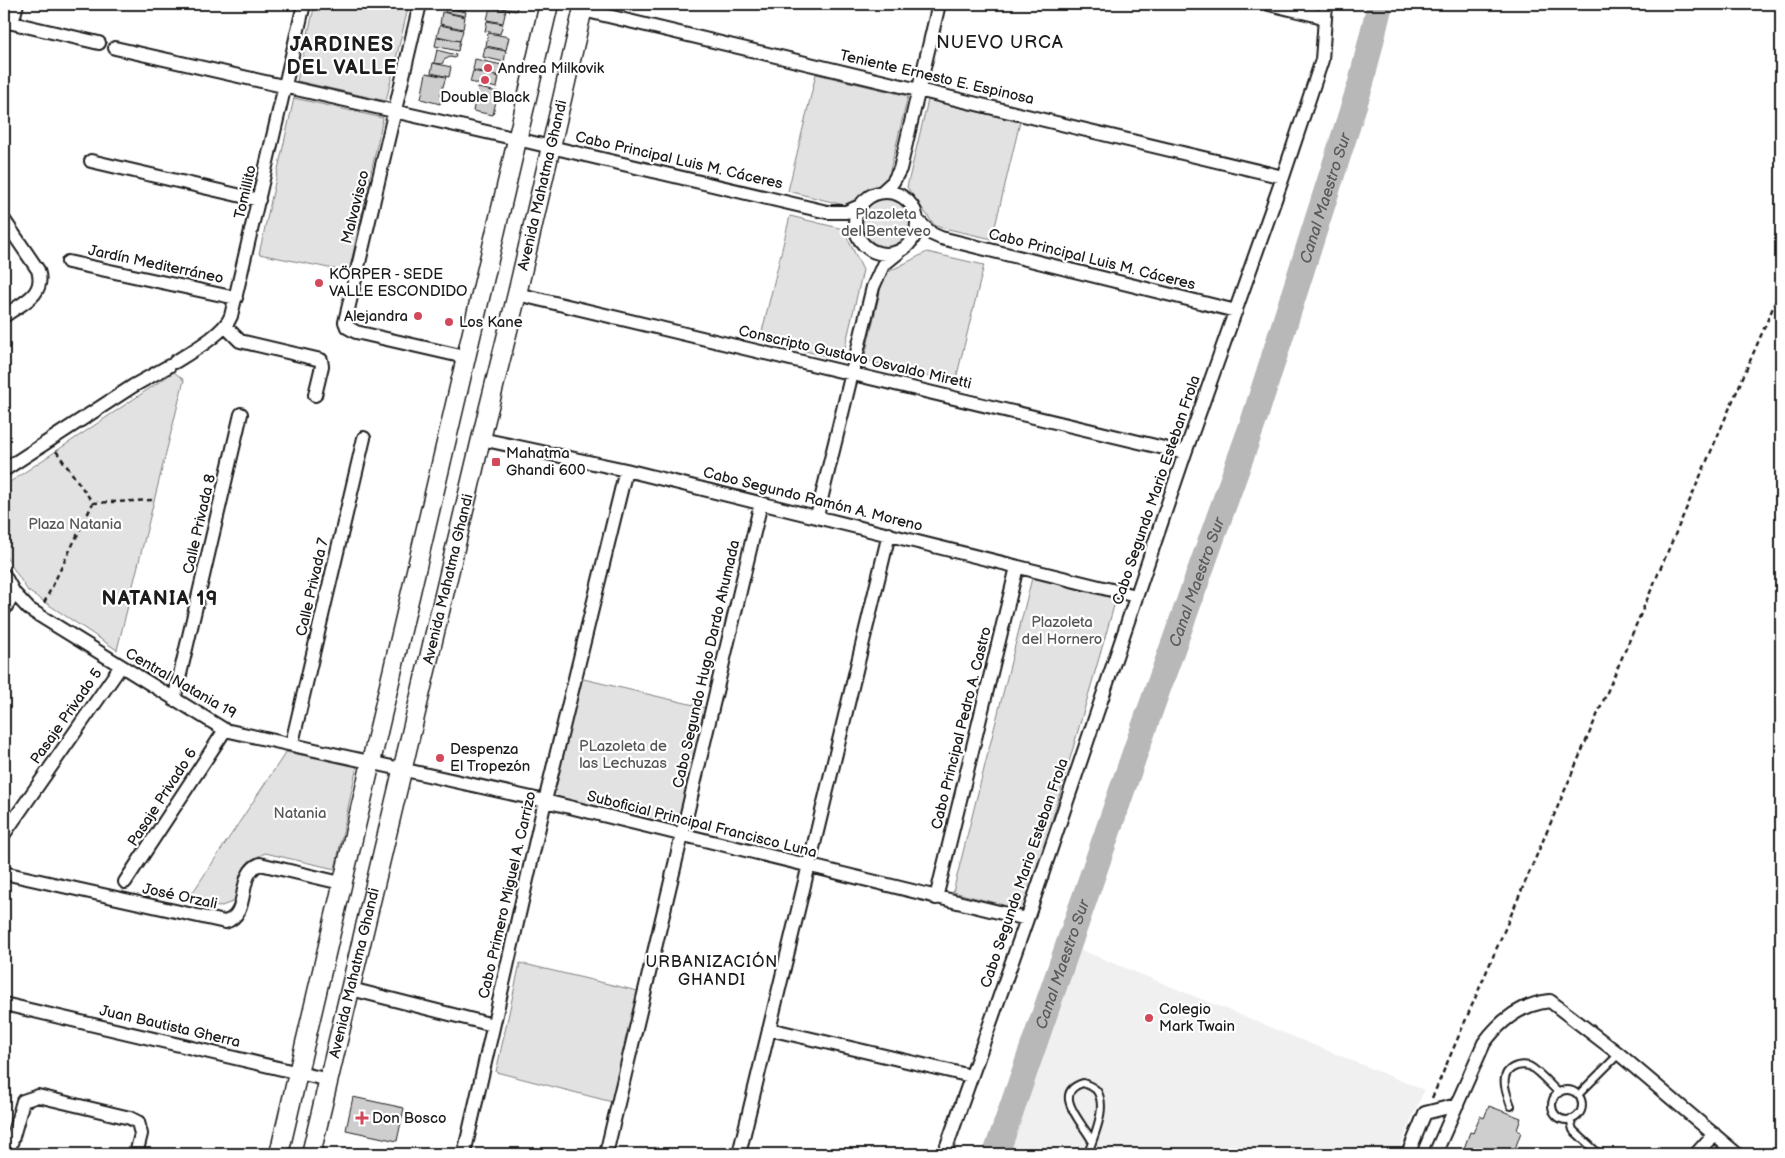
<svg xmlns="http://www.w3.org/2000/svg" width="1785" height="1158" font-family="'Balsamiq Sans',sans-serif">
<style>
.built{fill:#f0f0f0}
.green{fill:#e2e2e2;stroke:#7f7f7f}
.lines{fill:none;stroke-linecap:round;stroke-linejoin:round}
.river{stroke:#b8b8b8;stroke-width:26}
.building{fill:#cecece;stroke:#1c1c1c}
.service-casing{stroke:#1c1c1c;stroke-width:10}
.minor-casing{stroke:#1c1c1c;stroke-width:16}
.secondary-casing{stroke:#1c1c1c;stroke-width:21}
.path{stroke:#1c1c1c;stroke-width:2.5;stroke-dasharray:5 4;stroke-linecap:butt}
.service{stroke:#fff;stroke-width:6}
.minor{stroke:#fff;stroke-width:12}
.secondary{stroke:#fff;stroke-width:18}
.poi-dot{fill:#d1495b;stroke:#fff;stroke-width:2}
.labels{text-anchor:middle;stroke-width:4.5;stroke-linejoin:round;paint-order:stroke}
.poi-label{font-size:15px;fill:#1c1c1c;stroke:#fff;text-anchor:start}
.street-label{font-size:15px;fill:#1c1c1c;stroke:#fff}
.park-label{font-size:15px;fill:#575757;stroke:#fff}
.water-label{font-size:16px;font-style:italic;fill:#5a5a5a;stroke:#fff}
.neighbourhood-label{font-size:16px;letter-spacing:1px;fill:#1c1c1c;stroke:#fff}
.quarter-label{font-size:18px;letter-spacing:1px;fill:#1c1c1c;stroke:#fff}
.district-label{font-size:20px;font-weight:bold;letter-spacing:1px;fill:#1c1c1c;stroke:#fff}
</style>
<rect width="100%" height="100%" fill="#fff"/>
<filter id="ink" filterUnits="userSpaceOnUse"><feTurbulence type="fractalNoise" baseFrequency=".02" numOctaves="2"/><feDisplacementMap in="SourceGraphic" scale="10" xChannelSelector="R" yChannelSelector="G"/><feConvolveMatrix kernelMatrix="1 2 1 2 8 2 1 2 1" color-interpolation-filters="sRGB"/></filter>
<g filter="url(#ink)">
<!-- built -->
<path class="built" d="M1074 947 1424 1090 1397 1154H1002Z"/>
<!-- green -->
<path class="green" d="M315 4H409L386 101 297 81Z
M816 74 908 96 887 183 844 205 788 191Z
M294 98 383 118 349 272 259 254Z
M928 100 1020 122 992 239 935 226 907 187Z
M856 223a30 30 0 1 1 60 0a30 30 0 1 1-60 0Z
M790 216 843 229 863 270 842 360 760 340Z
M927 252 984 265 955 383 864 360 884 274Z
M174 372 184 380 117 650 28 591 4 554V486Z
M1032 578 1116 599 1026 911 953 892Z
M575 677 711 709 682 836 545 801Z
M286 752 357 766 335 869 265 853 249 861 235 901 219 907 187 901Z
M520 963 642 992 616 1103 496 1072Z"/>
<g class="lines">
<!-- river -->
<path class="river" id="s1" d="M996 1154 1137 747 1253 423 1361 83 1380 4"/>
</g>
<!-- building -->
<path class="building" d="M446 4H467L465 11 446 6Z
M483 4H518L516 11Z
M641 4H664L663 9Z
M490 7 506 10 503 23 487 20Z
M446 8 466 12 465 16 445 12Z
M442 12 465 17 463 29 440 24Z
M487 21 503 24 500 34 485 31Z
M440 25 463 30 460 41 437 36Z
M488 33 509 37 506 50 486 46Z
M437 37 460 41 458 51 435 46Z
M485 47 506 51 504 62 483 57Z
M437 50 456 55 455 58 450 57 444 60 442 64 434 63Z
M475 59 502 65 500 76 473 70Z
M433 63 451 67 449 77 431 73Z
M473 71 499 77 497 88 470 82Z
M426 73 446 77 440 96H442L440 104 421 99Z
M478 88 498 92 493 115 473 111Z
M353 1097 404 1108 397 1141 346 1130Z
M1489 1106 1521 1118 1517 1130 1521 1132 1515 1149 1518 1150 1516 1154H1462L1470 1132 1473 1133 1480 1116 1484 1118Z"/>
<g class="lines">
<!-- service casing -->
<g class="service-casing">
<path id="service" d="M1552 1105a15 15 0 1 1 30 0a15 15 0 1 1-30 0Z
M1578 1095 1619 1054
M1511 1106C1506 1092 1497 1072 1517 1066 1521 1065 1525 1065 1529 1066 1539 1071 1550 1085 1559 1093
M1570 1119 1573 1130 1599 1154
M1088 1154C1093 1137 1108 1108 1097 1091 1094 1087 1088 1085 1083 1083 1050 1093 1084 1124 1092 1141"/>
</g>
<!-- minor casing -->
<g class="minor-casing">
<path id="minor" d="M420 4 345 322 347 327 356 332 465 357
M1269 4 1323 17
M583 10 1283 177
M4 21 99 43
M12 23 17 4
M115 48 517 139 827 212H846L860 206
M91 161 259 200
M855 223a31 31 0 1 1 62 0a31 31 0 1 1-62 0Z
M882 192 893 182 900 169 939 4
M4 220 38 270C46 295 22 303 4 316
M918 221 932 234 941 238 1236 311
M68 262 236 298
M517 294 1185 453
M225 326 240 341 321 360 322 366 315 395
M175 362C191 352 225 333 231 316L304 4
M481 439 626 470 1136 596
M4 470 133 386 169 366
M817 516 873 287 883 265 899 252
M4 575 14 593 29 609 225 730 545 801 1027 919
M4 610 14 593
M174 700 241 414
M292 743 364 438
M4 834 121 666
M4 873 225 922C252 914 235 874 260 864L341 883
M125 882 225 730
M936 898 1017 567
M351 989 493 1025
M4 1004 329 1080
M769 1029 971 1076
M8 1154 23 1101 38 1096 130 1118 138 1122 141 1134 136 1154
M464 1154 545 801 626 470
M606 1154 761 503
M739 1154 889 534
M944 1154 1027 919 1185 453 1283 177 1322 60 1326 4
M1408 1154 1425 1113 1457 1105
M1435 1154 1484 1043C1500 1021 1522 1004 1550 1001L1619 1054 1737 1154
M1696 1154 1714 1134"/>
</g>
<!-- secondary casing -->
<g class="secondary-casing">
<g id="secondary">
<path d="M279 1154 549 4"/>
<path id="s2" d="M311 1154 481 439 517 294 584 4"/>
</g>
</g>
<!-- path -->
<path class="path" d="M56 451 93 503
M93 503 154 500
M44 603 93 503
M1432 1098 1781 289"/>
<!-- service -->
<use href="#service" class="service"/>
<!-- minor -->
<use href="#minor" class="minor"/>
<!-- secondary -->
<use href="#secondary" class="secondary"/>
</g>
</g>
<!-- markers -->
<g class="poi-dot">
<circle cx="488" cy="68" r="5"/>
<circle cx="485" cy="80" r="5"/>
<circle cx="319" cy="283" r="5"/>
<circle cx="418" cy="316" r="5"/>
<circle cx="449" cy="322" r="5"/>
<rect x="491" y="457" width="10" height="10" rx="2.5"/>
<circle cx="440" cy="758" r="5"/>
<circle cx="1149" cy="1018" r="5"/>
<path d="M359.5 1110.5h5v5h5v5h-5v5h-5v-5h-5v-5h5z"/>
</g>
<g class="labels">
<!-- poi labels -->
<g class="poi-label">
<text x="498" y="73">Andrea Milkovik</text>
<text x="485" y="102" text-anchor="middle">Double Black</text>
<text x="329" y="279">KÖRPER - SEDE<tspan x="329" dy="17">VALLE ESCONDIDO</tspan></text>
<text x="408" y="321" text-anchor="end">Alejandra</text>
<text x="459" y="327">Los Kane</text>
<text x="506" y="458">Mahatma<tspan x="506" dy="17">Ghandi 600</tspan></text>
<text x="450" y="754">Despenza<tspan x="450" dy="17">El Tropezón</tspan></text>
<text x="1159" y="1014">Colegio<tspan x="1159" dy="17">Mark Twain</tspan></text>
<text x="372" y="1123">Don Bosco</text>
</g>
<!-- street labels -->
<g class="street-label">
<text transform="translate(937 77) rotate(13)" y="5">Teniente Ernesto E. Espinosa</text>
<text transform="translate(679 160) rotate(13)" y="5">Cabo Principal Luis M. Cáceres</text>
<text dy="5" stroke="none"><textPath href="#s2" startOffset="996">Avenida Mahatma Ghandi</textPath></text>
<text transform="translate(245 192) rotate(-77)" y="5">Tomillito</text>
<text transform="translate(355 207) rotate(-76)" y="5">Malvavisco</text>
<text transform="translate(1092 259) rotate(14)" y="5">Cabo Principal Luis M. Cáceres</text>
<text transform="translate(156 264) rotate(12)" y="5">Jardín Mediterráneo</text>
<text transform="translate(855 357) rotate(13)" y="5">Conscripto Gustavo Osvaldo Miretti</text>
<text transform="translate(1156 490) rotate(-71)" y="5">Cabo Segundo Mario Esteban Frola</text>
<text transform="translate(813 499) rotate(14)" y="5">Cabo Segundo Ramón A. Moreno</text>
<text transform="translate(199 524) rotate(-77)" y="5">Calle Privada 8</text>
<text dy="5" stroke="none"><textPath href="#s2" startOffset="591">Avenida Mahatma Ghandi</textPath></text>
<text transform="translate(312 587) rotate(-77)" y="5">Calle Privada 7</text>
<text transform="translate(706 664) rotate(-77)" y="5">Cabo Segundo Hugo Dardo Ahumada</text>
<text transform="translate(181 683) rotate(30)" y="5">Central Natania 19</text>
<text transform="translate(66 716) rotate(-55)" y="5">Pasaje Privado 5</text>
<text transform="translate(961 728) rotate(-76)" y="5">Cabo Principal Pedro A. Castro</text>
<text transform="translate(162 797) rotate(-57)" y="5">Pasaje Privado 6</text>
<text transform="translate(702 824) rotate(14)" y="5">Suboficial Principal Francisco Luna</text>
<text transform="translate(1024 873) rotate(-71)" y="5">Cabo Segundo Mario Esteban Frola</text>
<text transform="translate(507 895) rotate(-77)" y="5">Cabo Primero Miguel A. Carrizo</text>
<text transform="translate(180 896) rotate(12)" y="5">José Orzali</text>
<text dy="5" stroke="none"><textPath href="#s2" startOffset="186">Avenida Mahatma Ghandi</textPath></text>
<text transform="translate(170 1026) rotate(13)" y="5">Juan Bautista Gherra</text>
</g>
<!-- park labels -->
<g class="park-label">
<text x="886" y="219">Plazoleta<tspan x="886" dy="17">del Benteveo</tspan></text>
<text x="75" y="529">Plaza Natania</text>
<text x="1062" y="627">Plazoleta<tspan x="1062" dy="17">del Hornero</tspan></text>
<text x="623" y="751">PLazoleta de<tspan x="623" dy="17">las Lechuzas</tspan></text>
<text x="300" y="818">Natania</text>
</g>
<!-- water labels -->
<g class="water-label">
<text dy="6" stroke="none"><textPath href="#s1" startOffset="1011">Canal Maestro Sur</textPath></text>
<text dy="6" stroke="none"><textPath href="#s1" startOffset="606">Canal Maestro Sur</textPath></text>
<text dy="6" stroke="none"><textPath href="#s1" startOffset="201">Canal Maestro Sur</textPath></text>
</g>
<!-- neighbourhood labels -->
<g class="neighbourhood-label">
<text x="712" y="967">URBANIZACIÓN<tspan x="712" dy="18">GHANDI</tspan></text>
</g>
<!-- quarter labels -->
<g class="quarter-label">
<text x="1000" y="48">NUEVO URCA</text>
</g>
<!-- district labels -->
<g class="district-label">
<text x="342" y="51">JARDINES<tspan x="342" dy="23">DEL VALLE</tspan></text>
<text x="160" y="605">NATANIA 19</text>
</g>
</g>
<!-- margin -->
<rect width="1785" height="1158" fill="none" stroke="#fff" stroke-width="20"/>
<rect x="10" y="10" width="1765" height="1138" fill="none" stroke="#1c1c1c" stroke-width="2" filter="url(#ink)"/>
</svg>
